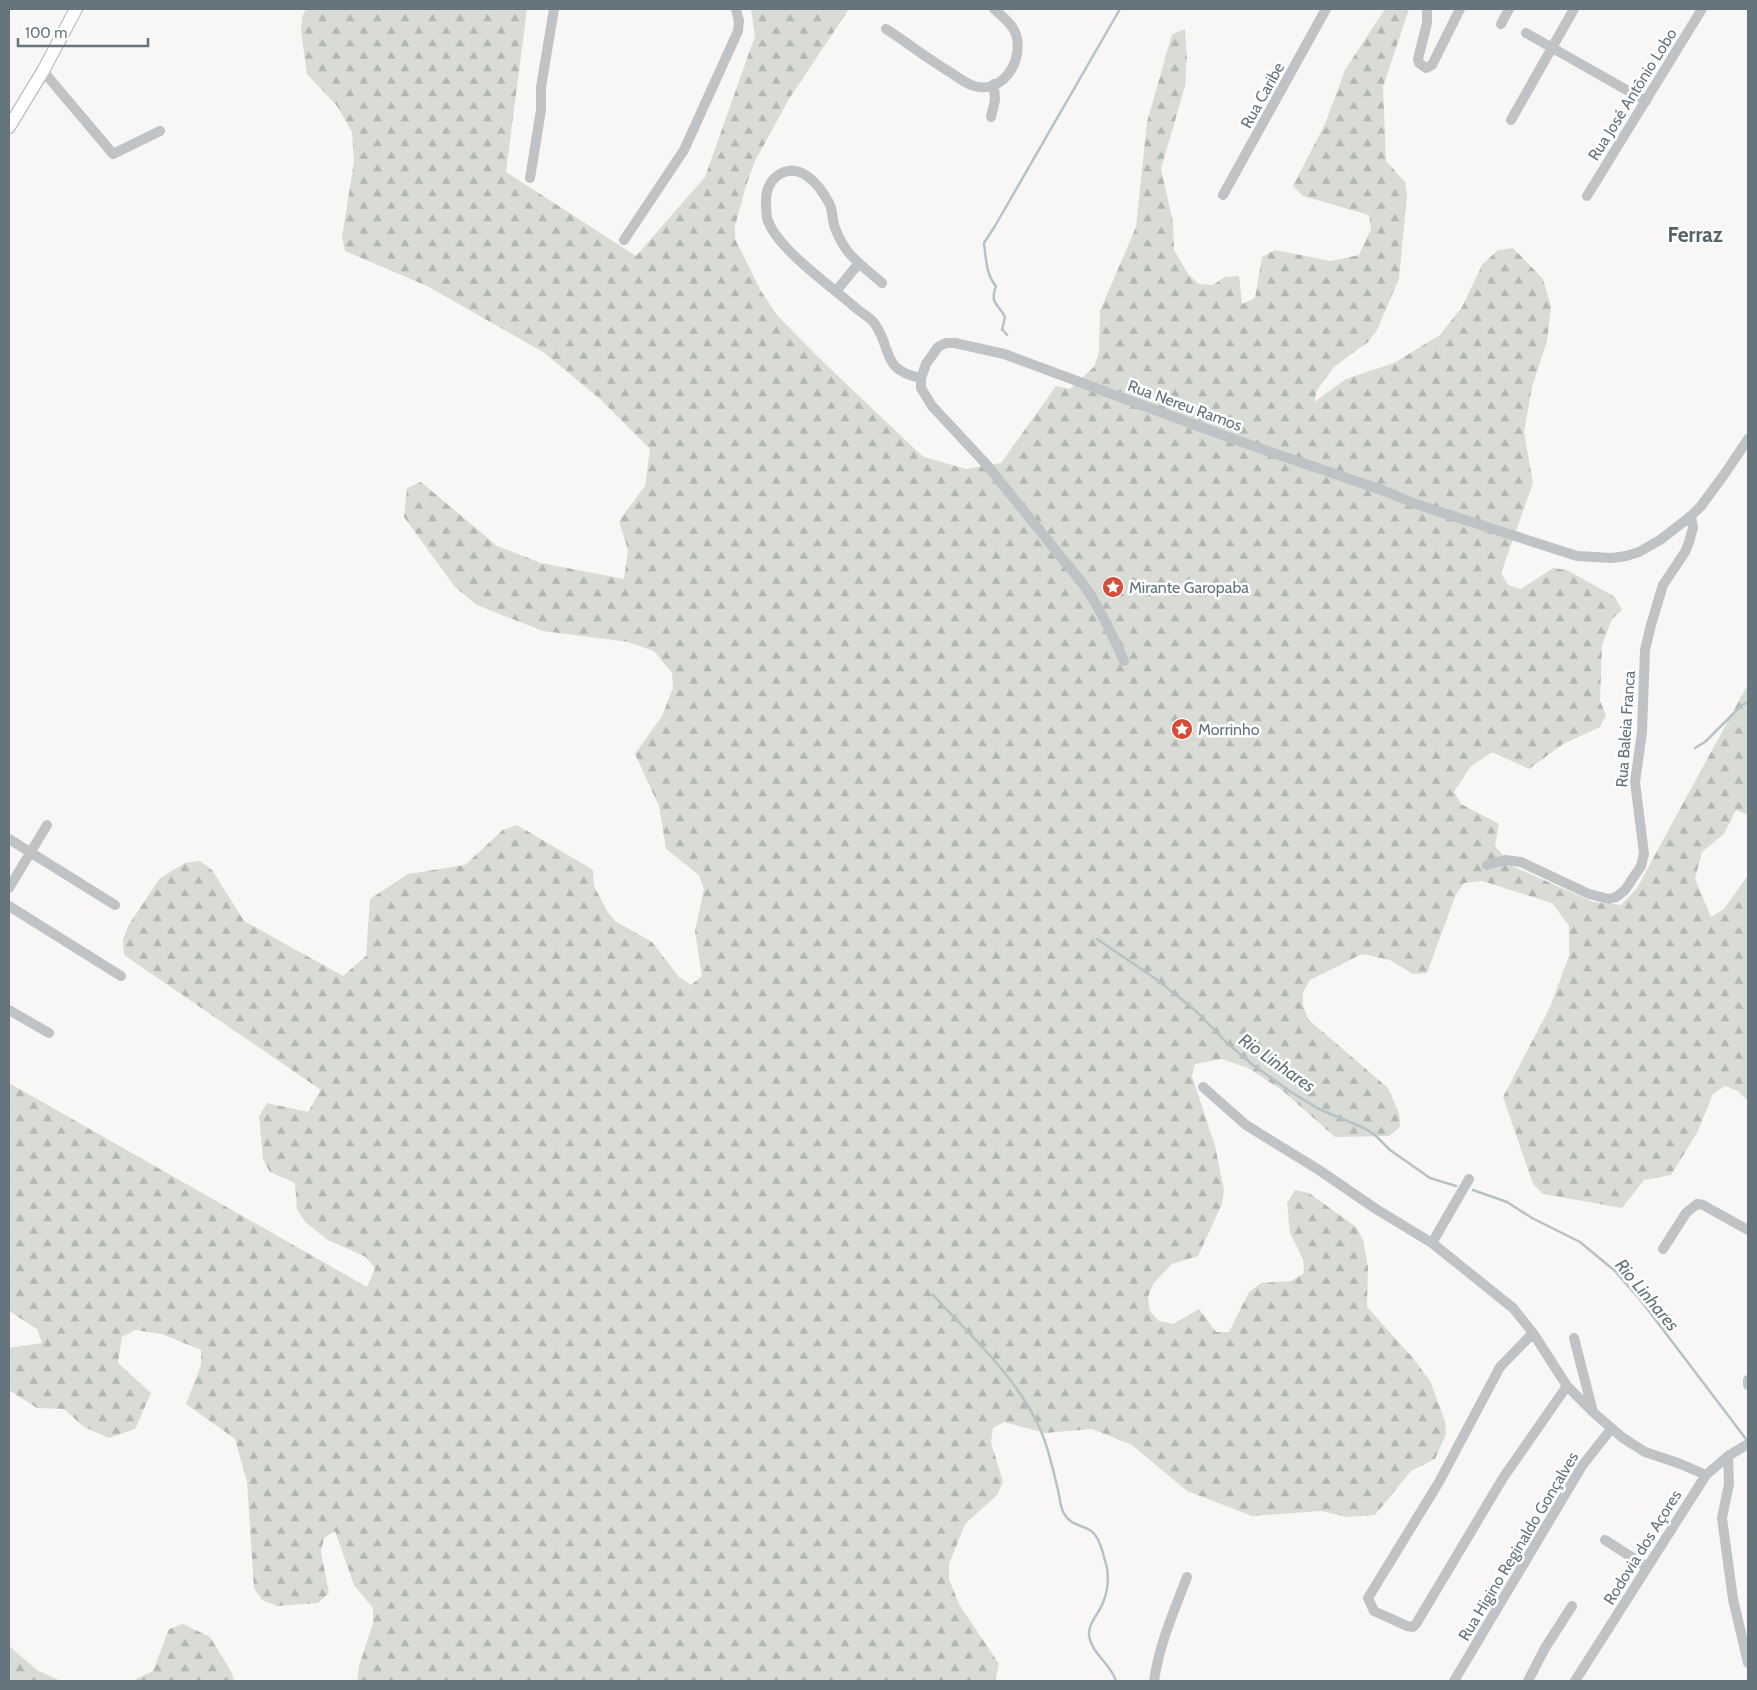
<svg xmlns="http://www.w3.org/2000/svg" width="1757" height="1690" font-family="Cabin,sans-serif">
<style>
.forest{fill:url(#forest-firs)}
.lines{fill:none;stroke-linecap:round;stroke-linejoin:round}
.stream{stroke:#b6c3c6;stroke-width:2.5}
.major-casing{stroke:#b0b6b9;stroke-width:14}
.minor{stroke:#bfc3c6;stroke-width:10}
.major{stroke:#fff;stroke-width:12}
.labels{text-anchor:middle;stroke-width:5;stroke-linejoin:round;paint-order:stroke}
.street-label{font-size:16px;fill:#65757e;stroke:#fff}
.poi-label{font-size:16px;fill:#65757e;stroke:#fff;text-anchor:start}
.water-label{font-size:18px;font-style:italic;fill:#607478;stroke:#fff}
.district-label{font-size:21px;font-weight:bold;fill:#566369;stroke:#fff}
</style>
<defs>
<pattern id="forest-firs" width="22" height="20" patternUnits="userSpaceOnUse" patternTransform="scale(1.25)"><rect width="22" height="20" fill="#d8dcd5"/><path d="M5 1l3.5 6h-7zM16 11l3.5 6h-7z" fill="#b3b7b2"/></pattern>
</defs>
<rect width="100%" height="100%" fill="#f8f7f5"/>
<!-- forest -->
<path class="forest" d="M306 9H527L506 172 636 256 705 177 755 36 751 9H849L789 99 755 161 746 186 735 226V239L761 291 777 315 818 357 918 452 924 457 966 469 1001 463 1056 386 1070 389 1094 367 1099 353 1100 311 1136 227 1147 122 1172 34 1185 29 1187 58 1185 86 1161 169 1173 222 1174 250 1188 274 1199 284 1213 285 1225 277 1239 276 1242 304 1255 298 1262 257 1275 250 1331 261 1359 255 1371 229 1369 215 1303 196 1293 186 1325 124 1345 70 1385 9H1409L1383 87 1386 161 1405 182 1407 195 1399 279 1377 330 1368 342 1334 367 1317 390 1314 402 1346 379 1394 363 1440 335 1462 307 1482 265 1498 250 1513 248 1543 279 1551 306 1547 341 1532 387 1524 432 1533 483 1501 573 1508 585 1521 589 1553 568 1567 570 1615 597 1622 610 1612 619 1602 645 1600 701 1606 715 1600 727 1563 744 1529 769 1492 752 1470 767 1454 792 1461 804 1499 824 1495 846 1512 866 1593 902 1621 905 1637 888 1748 684V815L1736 810 1724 834 1702 852 1695 879 1711 917 1724 909 1748 875V1101L1738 1091 1725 1086 1713 1094 1697 1133 1671 1175 1644 1180 1622 1208 1543 1194 1533 1184 1503 1097 1550 1007 1569 956V926L1552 903 1482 881 1464 883 1456 894 1427 973 1413 974 1390 960 1362 954 1310 980 1303 992V1006L1309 1020 1388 1088 1399 1113 1400 1127 1389 1136 1335 1137 1283 1091 1248 1068 1222 1059 1195 1064 1192 1076 1215 1146 1224 1190 1222 1204 1198 1256 1172 1264 1153 1284 1148 1297 1150 1311 1159 1321 1173 1324 1199 1309 1216 1332H1229L1249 1292 1261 1283 1291 1281 1304 1273 1303 1259 1290 1233 1287 1203 1295 1190 1309 1193 1356 1227 1363 1240 1368 1267 1367 1307 1413 1358 1430 1381 1445 1421 1446 1434 1435 1459 1411 1471 1375 1515 1347 1517 1321 1511 1252 1516 1187 1491 1132 1445 1092 1429 1045 1433 1004 1422 993 1428 991 1442 1003 1482 997 1495 965 1524 949 1564V1579L959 1604 999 1664 995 1681H357L359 1666 373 1623V1608L354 1585 335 1531 324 1538 321 1552 329 1593 318 1603 277 1606 262 1600 254 1588 247 1482 235 1439 186 1404 201 1365V1350L162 1334 135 1330 122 1337 118 1363 151 1393 135 1429 109 1438 84 1427 64 1409 37 1408 9 1390V1348L42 1343 37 1329 9 1311V1083L367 1287 375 1268 366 1257 328 1240 305 1222 297 1209 295 1183 270 1172 263 1159 259 1116 267 1103 308 1112 321 1090 124 955 123 940 128 926 160 878 185 863 200 861 212 870 244 921 343 976 366 956 370 899 408 874 465 865 503 830 517 825 593 870 594 886 607 911 615 921 652 942 679 977 691 985 702 976 695 931 704 889 699 875 666 849 659 806 635 754 662 716 673 688 672 673 654 651 628 642 543 631 477 605 455 587 404 517 407 488 421 482 497 546 541 563 624 579 628 550 619 521 645 486 650 449 599 398 543 352 427 286 345 251 342 237 354 162 352 132 337 106 307 74 301 31 302 17Z
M183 1624 210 1637 232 1673 234 1681H132L153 1671 169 1629Z
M9 1646 37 1670 61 1681H9Z"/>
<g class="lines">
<!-- stream -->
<path class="stream" d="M1007 335 1003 330H1002L1005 317C999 304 989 304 996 286 986 275 986 258 984 243L995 226 1120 9
M1695 748 1705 742 1741 706 1748 702
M1097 939 1156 979 1196 1011 1226 1042 1253 1065 1291 1092 1319 1109 1364 1128 1375 1135 1390 1150 1430 1178 1456 1186
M1473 1190 1507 1202 1532 1218 1580 1242 1615 1271 1642 1302 1746 1439
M933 1295C972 1337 1018 1378 1041 1431 1049 1450 1053 1470 1058 1490 1060 1498 1060 1509 1065 1515 1071 1525 1081 1525 1090 1530 1100 1536 1104 1557 1107 1568 1109 1580 1107 1594 1102 1605 1097 1616 1088 1624 1089 1636 1092 1654 1111 1664 1116 1681"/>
<!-- major casing -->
<g class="major-casing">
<path id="major" d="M9 127 43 71 76 9"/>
</g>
<!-- minor -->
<path class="minor" d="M1427 9V23L1418 59 1419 63 1426 68 1432 65 1460 9
M1501 24 1509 9
M886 29C908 43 928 59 950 72 957 77 965 83 974 86 1002 94 1022 63 1017 38 1015 26 1003 17 994 9
M1526 33 1646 101
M43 71 113 154 160 131
M991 117 995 100 994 84
M1511 120 1574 9
M530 178 541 110V87L554 9
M1223 195 1326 9
M1587 196 1702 9
M624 240 684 150 738 31 739 21 736 9
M882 283C870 272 855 262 846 249 841 242 837 234 834 225 832 218 833 210 829 203 819 184 799 160 777 176 770 181 766 191 766 199 766 205 766 212 767 218 776 249 833 287 857 309 863 314 871 318 875 324 893 351 881 370 921 378
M837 290 859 263
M1124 661C1112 634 1100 608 1083 584L986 464 932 406 921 388V378L926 364 938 347 946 343H955L1004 354 1233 439 1382 490 1416 504 1577 556 1612 558 1626 556 1639 552 1660 540 1691 516 1701 506 1726 472 1748 439
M9 839 115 905
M1487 865 1505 860 1521 862 1589 894 1609 899 1616 897 1625 890 1641 866 1644 854 1635 782 1642 732 1645 650 1651 625 1663 585 1685 552 1689 542 1693 528 1691 516
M9 888 47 825
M9 906 121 976
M9 1010 49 1033
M1203 1087 1246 1125 1319 1170 1376 1209 1432 1243 1513 1308 1533 1333 1567 1386 1594 1413 1623 1438 1645 1452 1678 1463 1706 1475
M1432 1243 1469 1179
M1663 1249 1686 1213 1697 1204 1703 1205 1748 1230
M1533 1333 1500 1367 1439 1482 1368 1598 1374 1611 1407 1626 1413 1627 1416 1624 1503 1478 1567 1386
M1574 1338 1593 1412
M1748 1380V1385
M1728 1456 1729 1484 1722 1518 1733 1599 1748 1663
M1605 1540 1647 1567
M1154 1681C1159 1645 1174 1611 1187 1577
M1454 1681 1582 1466 1611 1429
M1528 1681 1545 1648 1572 1606
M1575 1681 1706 1475 1728 1456 1748 1444"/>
<!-- major -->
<use href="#major" class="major"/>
</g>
<!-- icons -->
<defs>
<g id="sight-disc" transform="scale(1.125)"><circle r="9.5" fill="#d64d37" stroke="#fff"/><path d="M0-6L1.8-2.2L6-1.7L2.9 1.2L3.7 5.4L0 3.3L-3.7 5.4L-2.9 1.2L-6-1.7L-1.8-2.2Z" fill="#fff"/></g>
</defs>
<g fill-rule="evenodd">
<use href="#sight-disc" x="1113" y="587"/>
<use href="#sight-disc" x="1182" y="729"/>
</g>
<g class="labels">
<!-- street labels -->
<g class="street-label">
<text transform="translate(1632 94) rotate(-58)" y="6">Rua José Antônio Lobo</text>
<text transform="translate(1262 95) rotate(-61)" y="6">Rua Caribe</text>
<text transform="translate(1185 405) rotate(20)" y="6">Rua Nereu Ramos</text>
<text transform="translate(1625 729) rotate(-86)" y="6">Rua Baleia Franca</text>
<text transform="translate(1518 1546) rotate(-59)" y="6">Rua Higino Reginaldo Gonçalves</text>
<text transform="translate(1642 1547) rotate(-58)" y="6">Rodovia dos Açores</text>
</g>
<!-- poi labels -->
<g class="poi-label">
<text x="1129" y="593">Mirante Garopaba</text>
<text x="1198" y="735">Morrinho</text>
</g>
<!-- water labels -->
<g class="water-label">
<text transform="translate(1277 1063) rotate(35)" y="6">Rio Linhares</text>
<text transform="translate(1647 1295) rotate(50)" y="6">Rio Linhares</text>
</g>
<!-- district labels -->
<g class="district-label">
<text x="1695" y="242">Ferraz</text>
</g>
</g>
<!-- border -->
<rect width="1757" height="1690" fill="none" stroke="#65757e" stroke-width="20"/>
<!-- scale -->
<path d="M18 38v8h130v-8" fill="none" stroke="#65757e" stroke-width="2.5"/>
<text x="25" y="38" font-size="15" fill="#65757e" stroke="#ffffff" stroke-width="4" paint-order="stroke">100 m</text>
</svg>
